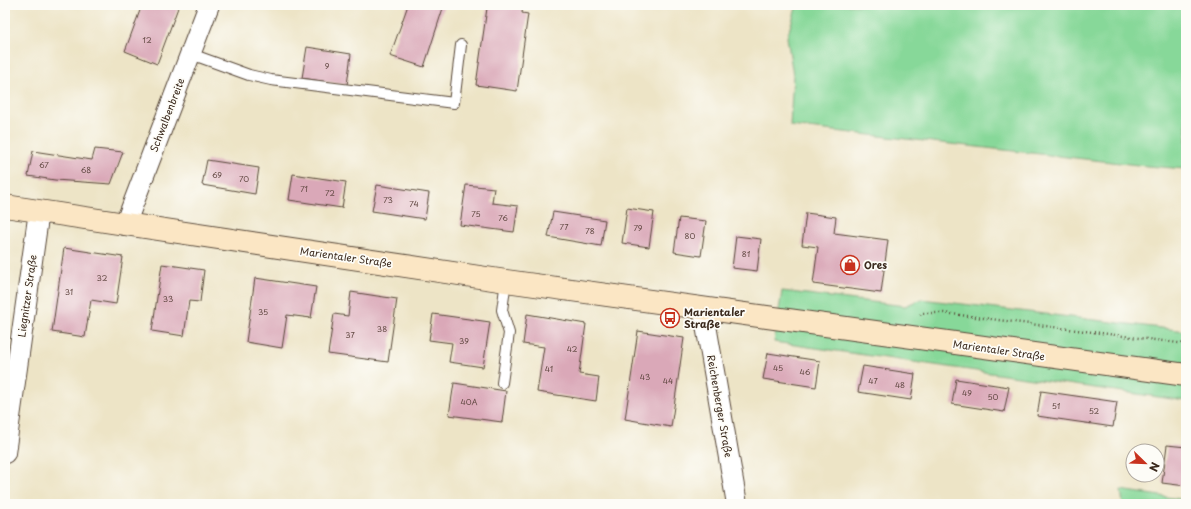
<svg xmlns="http://www.w3.org/2000/svg" width="1191" height="509" font-family="'Playpen Sans',sans-serif">
<style>
.green{fill:#87d899;stroke:#61815c}
.building{fill:#daa8b8}
.lines{fill:none;stroke-linecap:round;stroke-linejoin:round}
.service-casing{stroke:#564637;stroke-width:12}
.minor-casing{stroke:#564637;stroke-width:22}
.secondary-casing{stroke:#564637;stroke-width:24}
.path{stroke:#564637;stroke-width:2.5;stroke-dasharray:1 3;stroke-linecap:butt}
.service{stroke:#fff;stroke-width:10}
.minor{stroke:#fff;stroke-width:20}
.secondary{stroke:#fbe6c4;stroke-width:22}
.labels{text-anchor:middle;stroke-width:3.5;stroke-linejoin:round;paint-order:stroke}
.number-label{font-size:8px;fill:#634a44}
.street-label{font-size:10px;fill:#3b2a1e;stroke:#fdfcf7}
.poi-label{font-size:10px;font-weight:bold;fill:#3b2a1e;stroke:#fdfcf7;text-anchor:start}
</style>
<rect width="100%" height="100%" fill="#fdfcf7"/>
<filter id="ink" filterUnits="userSpaceOnUse"><feTurbulence type="fractalNoise" baseFrequency=".025" numOctaves="2"/><feDisplacementMap in="SourceGraphic" scale="8" xChannelSelector="R" yChannelSelector="G"/><feConvolveMatrix kernelMatrix="1 2 1 2 8 2 1 2 1" color-interpolation-filters="sRGB"/></filter>
<filter id="wash" filterUnits="userSpaceOnUse"><feTurbulence type="fractalNoise" baseFrequency=".012" numOctaves="4" result="noise"/><feDisplacementMap in="SourceGraphic" scale="16" xChannelSelector="R" yChannelSelector="G"/><feGaussianBlur stdDeviation="0.9" result="paint"/><feColorMatrix in="noise" values="0 0 0 0 0 0 0 0 0 0 0 0 0 0 0 0 0 1.4 0 .05"/><feComposite in="paint" operator="in"/></filter>
<g filter="url(#wash)">
<rect width="100%" height="100%" fill="#ede4c6"/>
<!-- green -->
<path class="green" d="M797 5H1186V169L1147 166 790 126 793 75 787 37Z
M782 291 905 306 921 299 1186 331V401L774 342Z
M1121 490 1186 500V504H1123Z"/>
<g id="blocks">
<!-- building -->
<path class="building" d="M142 5H179L157 64 125 51Z
M408 5H444L424 67 390 56Z
M476 5H523L522 13 528 14 517 91 476 85 487 8 476 7Z
M307 47 351 54 347 85 302 78Z
M95 149 123 152 111 184 55 180 28 176 33 151 92 160Z
M207 160 259 168 255 194 202 185Z
M293 174 346 182 342 208 289 200Z
M377 185 429 193 425 219 372 211Z
M466 185 494 188 492 203 518 206 514 232 460 225Z
M627 208 654 212 649 247 622 243Z
M553 212 605 220 601 246 548 237Z
M806 213 836 217 834 233 888 240 881 293 813 284 818 247 802 245Z
M679 218 706 221 701 256 674 252Z
M736 236 761 239 757 271 732 268Z
M64 248 123 257 116 304 91 300 85 337 52 332Z
M162 264 204 270 200 302 189 301 184 336 152 331Z
M255 278 316 287 311 318 287 315 282 348 246 342Z
M351 292 397 299 388 362 328 354 334 314 348 316Z
M433 314 490 322 483 367 449 362 452 343 429 340Z
M527 314 586 324 579 374 599 377 596 401 537 392 544 347 523 344Z
M638 331 684 338 671 427 625 419Z
M768 353 820 361 816 387 763 379Z
M863 366 915 374 911 400 858 392Z
M956 379 1009 387 1004 412 952 404Z
M454 383 506 391 502 422 449 415Z
M1041 391 1117 402 1113 427 1037 416Z
M1167 445 1186 447V486L1162 483Z"/>
</g>
</g>
<g filter="url(#ink)">
<use href="#blocks" fill-opacity="0" stroke="#564637" stroke-width="1"/>
<g class="lines">
<!-- service casing -->
<g class="service-casing">
<path id="service" d="M191 54 249 75 271 80 454 103 461 45
M502 383 509 333 502 310 506 281"/>
</g>
<!-- minor casing -->
<g class="minor-casing">
<path id="minor" d="M125 225 209 5
M703 308 737 504
M5 453 39 211"/>
</g>
<!-- secondary casing -->
<g class="secondary-casing">
<path id="secondary" d="M5 206 506 281 1186 375"/>
</g>
<!-- path -->
<path class="path" d="M920 315 922 313H944L1186 344"/>
<!-- service -->
<use href="#service" class="service"/>
<!-- minor -->
<use href="#minor" class="minor"/>
<!-- secondary -->
<use href="#secondary" class="secondary"/>
</g>
</g>
<!-- icons -->
<defs>
<g id="shop-ring" transform="scale(1)"><circle r="9.5" fill="#fdfcf7" stroke="#c8321e" stroke-width="1.5"/><path d="M-5-2.5h2.3a2.7 3.5 0 0 1 5.4 0H5L5.5 6h-11ZM-1.5-2.5h3a1.5 2.3 0 0 0-3 0Z" fill="#c8321e"/></g>
<g id="bus-ring" transform="scale(1)"><circle r="9.5" fill="#fdfcf7" stroke="#c8321e" stroke-width="1.5"/><path d="M-5-6H5V4H4V6H2V4H-2V6H-4V4H-5ZM-3.5-4V0h7V-4ZM-3.5 1.2v1.5H-2V1.2ZM2 1.2v1.5H3.5V1.2Z" fill="#c8321e"/></g>
</defs>
<g fill-rule="evenodd">
<use href="#shop-ring" x="850" y="265"/>
<use href="#bus-ring" x="670" y="318"/>
</g>
<g class="labels">
<!-- number labels -->
<g class="number-label">
<text x="147" y="43">12</text>
<text x="327" y="69">9</text>
<text x="44" y="168">67</text>
<text x="86" y="173">68</text>
<text x="217" y="178">69</text>
<text x="244" y="182">70</text>
<text x="304" y="192">71</text>
<text x="330" y="196">72</text>
<text x="388" y="203">73</text>
<text x="414" y="207">74</text>
<text x="476" y="217">75</text>
<text x="503" y="221">76</text>
<text x="564" y="230">77</text>
<text x="638" y="231">79</text>
<text x="590" y="234">78</text>
<text x="690" y="239">80</text>
<text x="746" y="257">81</text>
<text x="102" y="281">32</text>
<text x="69" y="295">31</text>
<text x="168" y="302">33</text>
<text x="263" y="315">35</text>
<text x="382" y="332">38</text>
<text x="350" y="338">37</text>
<text x="464" y="344">39</text>
<text x="572" y="352">42</text>
<text x="778" y="371">45</text>
<text x="549" y="372">41</text>
<text x="805" y="375">46</text>
<text x="645" y="380">43</text>
<text x="668" y="384">44</text>
<text x="873" y="384">47</text>
<text x="900" y="388">48</text>
<text x="967" y="396">49</text>
<text x="993" y="400">50</text>
<text x="469" y="405">40A</text>
<text x="1056" y="409">51</text>
<text x="1094" y="414">52</text>
</g>
<!-- street labels -->
<g class="street-label">
<text transform="translate(167 115) rotate(-69)" y="4">Schwalbenbreite</text>
<text transform="translate(346 257) rotate(8)" y="4">Marientaler Straße</text>
<text transform="translate(27 296) rotate(-82)" y="4">Liegnitzer Straße</text>
<text transform="translate(999 350) rotate(8)" y="4">Marientaler Straße</text>
<text transform="translate(720 406) rotate(80)" y="4">Reichenberger Straße</text>
</g>
<!-- poi labels -->
<g class="poi-label">
<text x="864" y="269">Ores</text>
<text x="684" y="316">Marientaler<tspan x="684" dy="12">Straße</tspan></text>
</g>
</g>
<!-- margin -->
<rect width="1191" height="509" fill="none" stroke="#fdfcf7" stroke-width="20"/>
<!-- north arrow -->
<g transform="translate(1145 463) rotate(113)"><circle r="19" fill="#fdfcf7" stroke="#afa8a0"/>
<path d="M0-3L7 15L0 10L-7 15Z" fill="#c8321e"/>
<text y="-6" font-size="11" font-weight="bold" text-anchor="middle" fill="#3b2a1e">N</text>
</g>
</svg>
